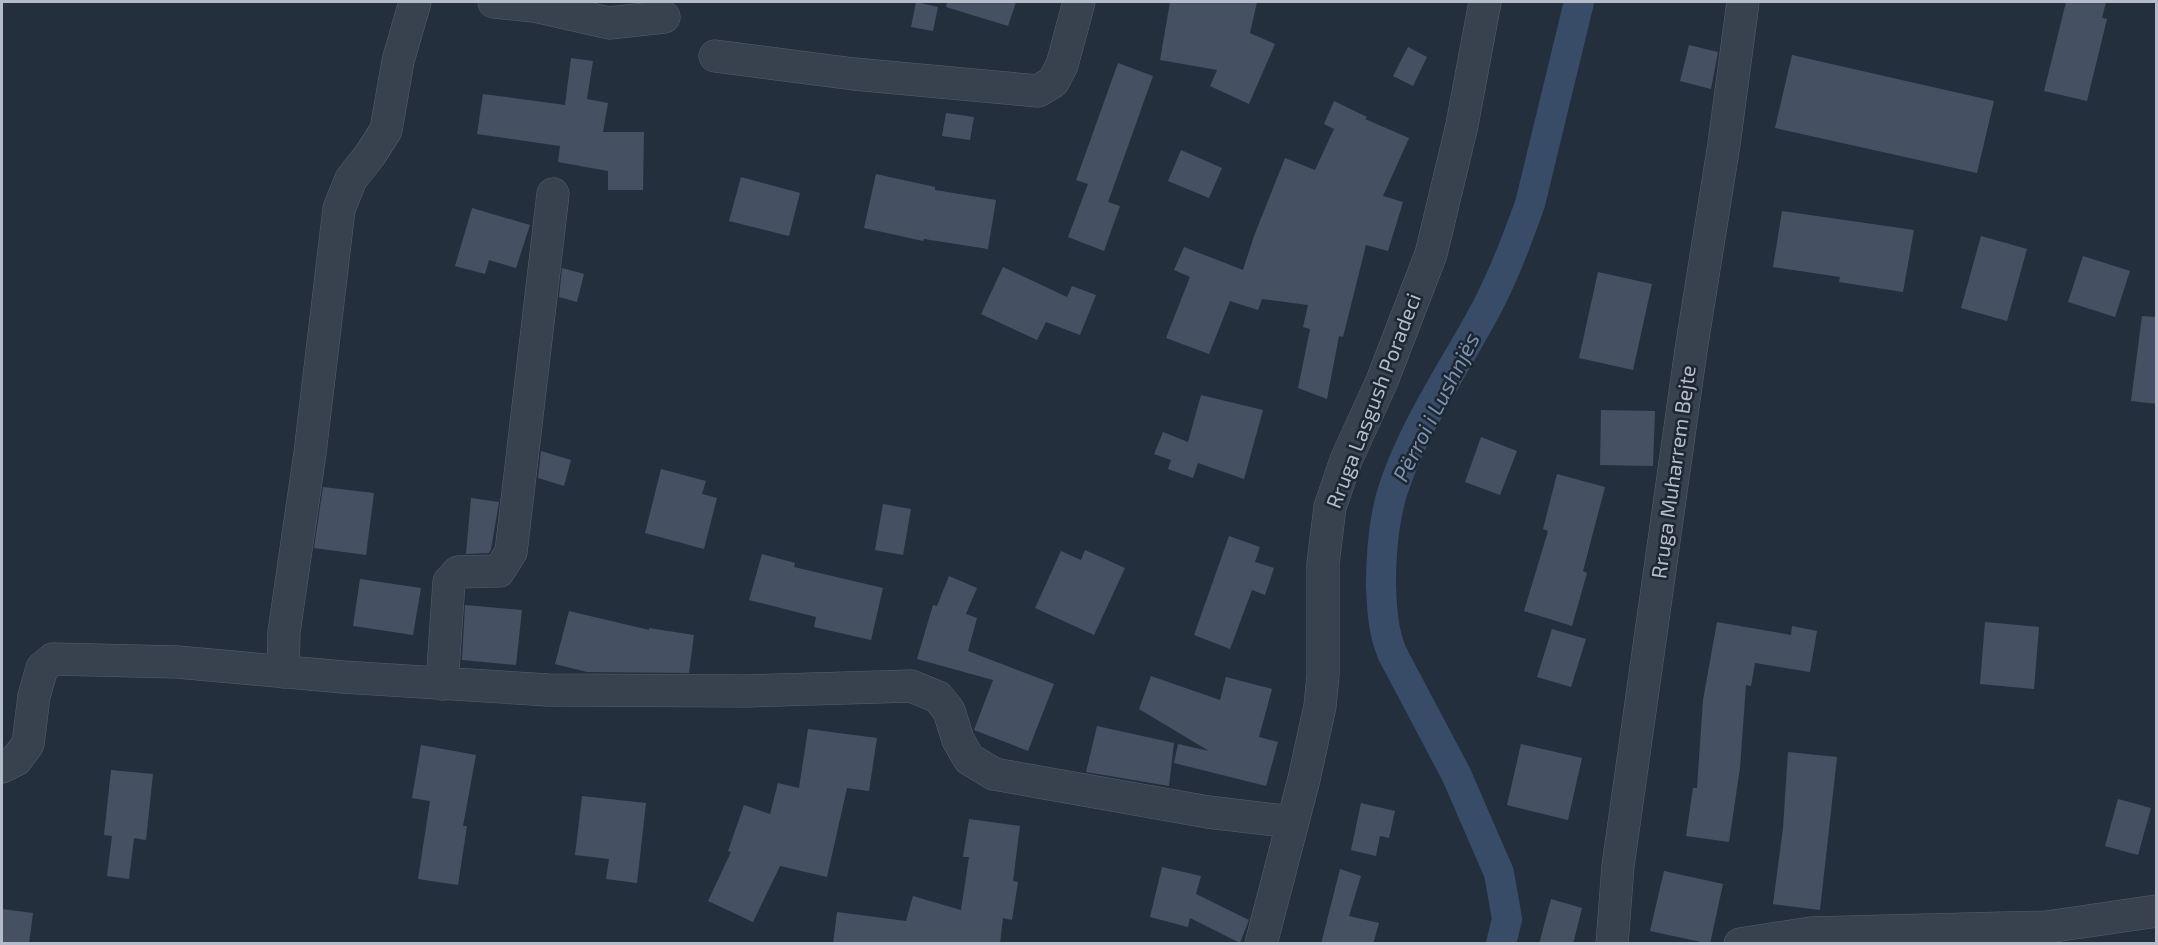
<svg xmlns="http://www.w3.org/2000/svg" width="2158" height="945" font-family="'Exo 2',sans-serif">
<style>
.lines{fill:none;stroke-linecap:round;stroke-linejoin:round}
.canal{stroke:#394c67;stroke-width:30}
.building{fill:#455162}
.minor-casing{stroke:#565f6c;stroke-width:33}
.minor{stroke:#38414e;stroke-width:32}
.labels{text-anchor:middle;stroke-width:5;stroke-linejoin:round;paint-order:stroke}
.street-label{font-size:21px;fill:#b4bcc9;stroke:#1d2633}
.water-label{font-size:22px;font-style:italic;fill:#7c92b1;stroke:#1d2633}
</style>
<rect width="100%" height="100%" fill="#242f3e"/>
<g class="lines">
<!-- canal -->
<path class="canal" d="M1501 944 1507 919 1499 873 1456 774 1392 653C1383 631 1382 610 1381 586 1381 553 1383 519 1394 487 1415 424 1455 367 1486 309 1504 275 1517 240 1530 204L1579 2"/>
</g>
<!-- building -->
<path class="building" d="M916 2 938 7 933 31 911 27Z
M947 2H1016L1008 26 946 7Z
M1170 2H1257L1250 33 1275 44 1249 104 1210 86 1217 70 1160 60Z
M2066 2H2106L2102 18 2107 19 2087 101 2044 91Z
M1689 45 1718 52 1711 89 1680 81Z
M1408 47 1427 57 1413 86 1393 76Z
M1792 55 1994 101 1977 173 1775 128Z
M571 58 593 61 587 99 608 103 603 132H644L643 190H608V171L558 162 560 146 477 134 483 94 565 105Z
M1118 63 1153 76 1108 202 1120 206 1104 251 1068 237 1088 184 1076 180Z
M1334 101 1367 117 1365 119 1409 138 1383 196 1403 202 1388 251 1366 245 1343 337 1339 336 1327 399 1298 388 1310 329 1303 327 1308 305 1262 299 1258 310 1230 301 1209 354 1166 338 1190 277 1174 270 1184 247 1243 270 1254 236 1285 158 1315 170 1334 129 1324 124Z
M946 113 974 117 970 140 942 136Z
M1181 150 1222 168 1209 198 1168 181Z
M876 174 935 187V190L996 200 988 249 924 239 923 241 864 228Z
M741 177 800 193 789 236 729 221Z
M472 208 530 225 516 268 489 260 485 274 455 266Z
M1782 211 1914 230 1903 292 1839 282 1840 277 1773 267Z
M1981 236 2027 249 2007 321 1961 308Z
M2083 256 2130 271 2115 317 2068 302Z
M1003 267 1067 297 1072 286 1096 295 1080 335 1046 322 1037 340 981 314Z
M562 268 584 274 577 302 559 297Z
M1598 272 1652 284 1633 370 1579 358Z
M2142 316 2157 317V404L2131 401Z
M1201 395 1263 410 1244 479 1198 463 1193 478 1168 469 1171 460 1154 454 1163 432 1188 442Z
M1601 410 1655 411 1653 466 1600 465Z
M1481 437 1517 451 1500 495 1465 482Z
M541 451 571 460 564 486 538 478Z
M661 469 706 481 702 494 717 498 704 549 645 533Z
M1557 474 1605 487 1583 571 1587 573 1572 626 1524 611 1548 531 1543 529Z
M323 487 374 493 366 555 314 548Z
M471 498 499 502 491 549 489 553 466 554Z
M883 504 911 509 903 555 875 550Z
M1229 536 1260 547 1255 562 1274 568 1265 595 1252 590 1230 649 1194 635Z
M1085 550 1125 568 1094 635 1035 608 1061 551 1081 560Z
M762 554 795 563 794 567 883 588 871 640 814 627 816 617 749 600Z
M949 576 977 588 966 614 977 618 968 651 1054 684 1028 751 974 730 993 680 917 659 933 605 937 606Z
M360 579 421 588 413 635 353 626Z
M465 605 522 610 516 665 462 660Z
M569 611 649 630V628L694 635 689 673 587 672 555 664Z
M1717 622 1791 635 1792 626 1817 631 1810 672 1755 663 1751 686 1746 685 1740 768 1729 842 1686 836 1693 788H1697L1703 700Z
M1985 622 2039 627 2034 689 1980 684Z
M1552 629 1586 639 1571 687 1537 677Z
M1151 676 1220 700 1226 677 1272 689 1259 737 1278 742 1266 786 1174 763 1178 744 1209 751 1139 709Z
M1097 726 1174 743 1169 786 1086 772Z
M808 729 877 738 869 791 847 788 827 877 780 866 753 922 708 901 731 852 728 851 744 805 770 814 778 783 799 788Z
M1521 744 1582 758 1568 820 1507 805Z
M421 745 476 755 463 826H467L458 885 418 879 430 801 412 798Z
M1788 752 1837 757 1820 910 1773 904 1783 828Z
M111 770 153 774 146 840 134 838 129 879 107 876 112 836 104 835Z
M582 796 646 803 637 883 606 879 609 859 575 855Z
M2118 799 2151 808 2138 855 2105 846Z
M1361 803 1395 811 1389 838 1380 836 1376 856 1351 850Z
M969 819 1020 826 1013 881 1018 882 1012 920 1003 918 1000 944H833L837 912 906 921 913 896 961 910 969 857H963Z
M1162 867 1201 876 1196 894 1249 920 1240 943 1190 918 1188 927 1150 917Z
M1340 869 1361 876 1349 916 1379 923 1373 944H1321Z
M1664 871 1723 884 1710 944 1650 931Z
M1551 899 1582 908 1573 944H1539Z
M2 909 33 913 29 944H2Z"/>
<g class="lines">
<!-- minor casing -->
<g class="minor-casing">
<path id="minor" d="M494 2 534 6 609 23 664 17
M715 56 854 74 1038 91 1053 82 1062 65 1079 2
M283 672 284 632 310 453 339 209 351 179 370 155 386 130 398 61 415 2
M442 684 449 582 458 572 499 571 511 552 553 194
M2 767 16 760 28 744 34 696 42 668 53 659 177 662 343 677 548 690 746 691 911 686 938 697 949 711 958 740 969 759 994 774 1208 812 1292 822
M1261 944 1304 779 1320 706 1323 675V564L1330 507 1346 460 1382 381 1431 254 1462 125 1485 2
M1612 944 1618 866 1691 350 1724 144 1743 2
M1740 944 1811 933 2047 927 2156 911"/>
</g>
<!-- minor -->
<use href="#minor" class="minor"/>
</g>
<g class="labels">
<!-- street labels -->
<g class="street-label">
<text transform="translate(1374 401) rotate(-69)" y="7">Rruga Lasgush Poradeci</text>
<text transform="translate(1674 472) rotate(-82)" y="7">Rruga Muharrem Bejte</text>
</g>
<!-- water labels -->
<g class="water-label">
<text transform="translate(1436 407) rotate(-63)" y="8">Përroi i Lushnjës</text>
</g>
</g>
<!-- border -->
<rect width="2158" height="945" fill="none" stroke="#b4bcc9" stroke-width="6"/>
</svg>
